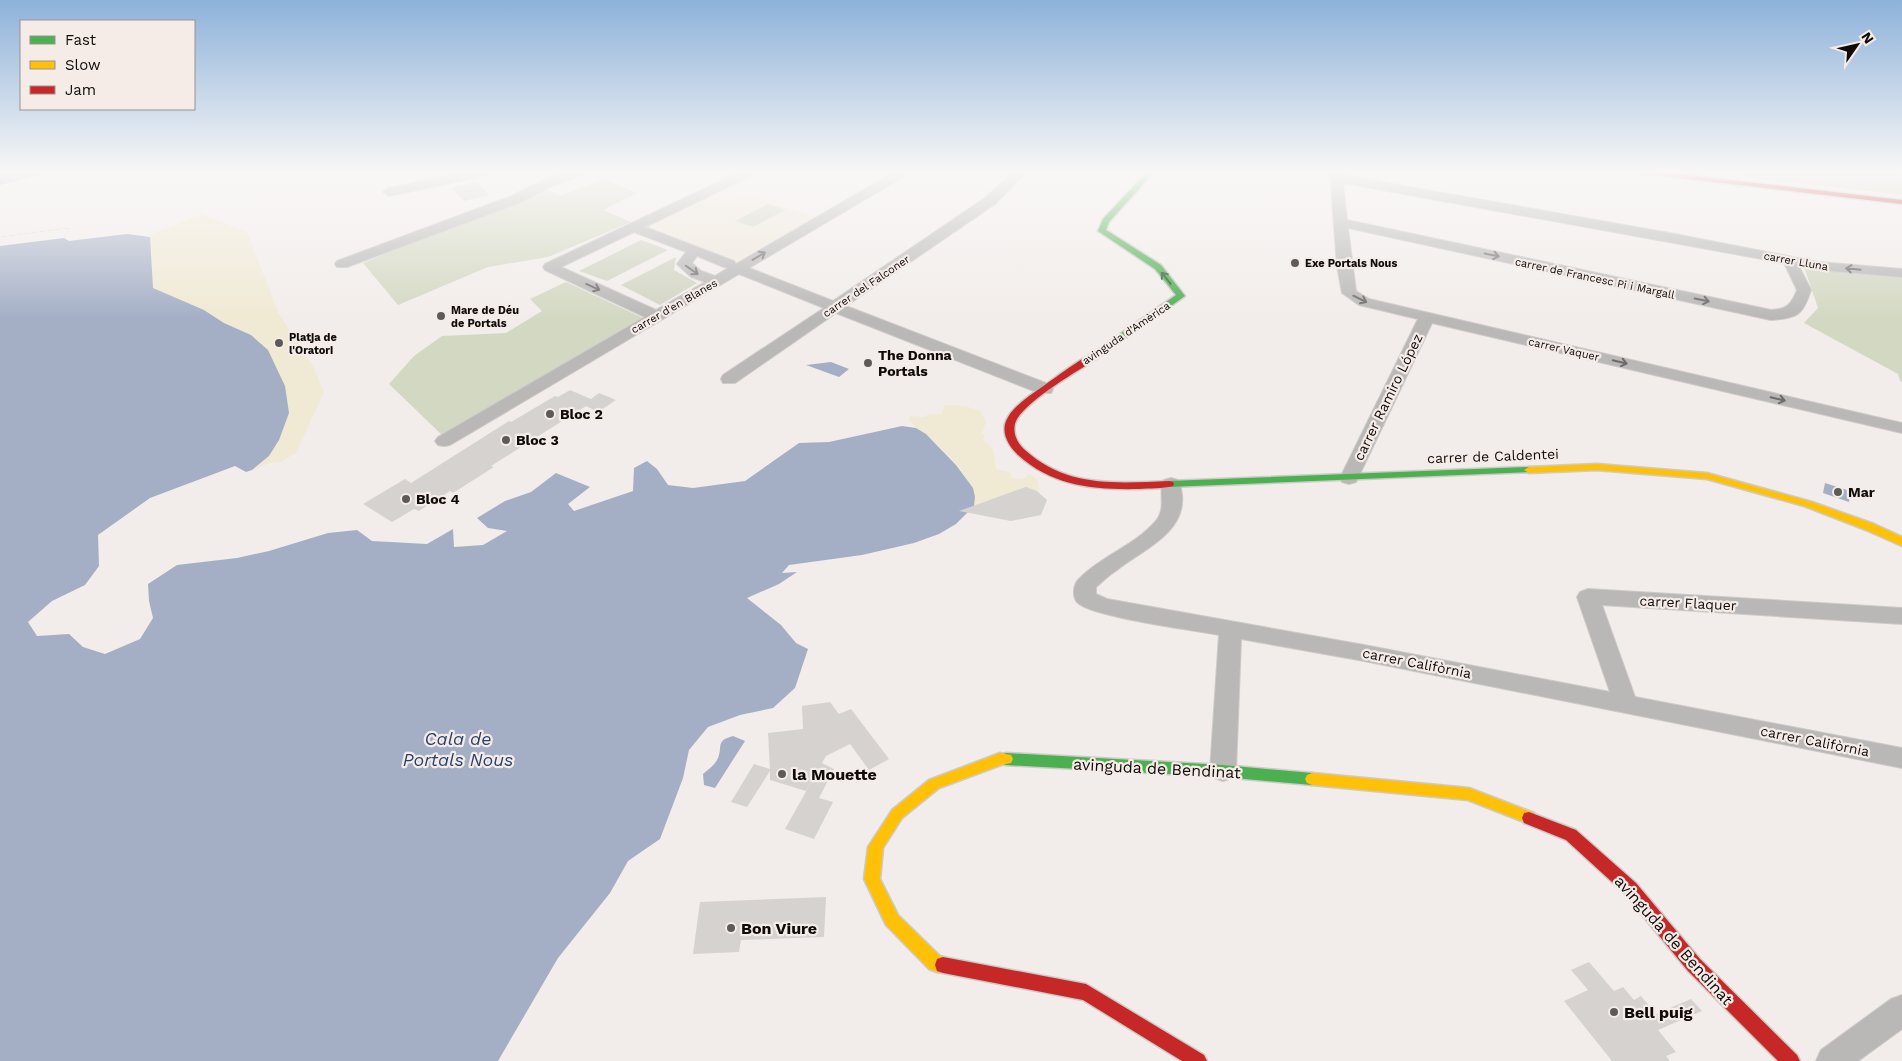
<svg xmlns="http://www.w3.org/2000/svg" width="1902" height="1061" font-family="'Work Sans',sans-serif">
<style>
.education{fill:#efe8db}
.green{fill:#d1d4c3}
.forest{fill:#d3d8c2}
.sand{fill:#f0e9d3}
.water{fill:#a4afc6}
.pier{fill:#f2edeb}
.building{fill:#d5d2d0}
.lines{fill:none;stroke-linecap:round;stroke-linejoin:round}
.street-casing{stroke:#cdcac8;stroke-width:2}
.fast-casing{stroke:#cdcac8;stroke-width:3}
.slow-casing{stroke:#cdcac8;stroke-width:3}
.jam-casing{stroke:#cdcac8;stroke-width:3}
.street{fill:#bab8b7;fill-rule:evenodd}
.fast{fill:#4caf50;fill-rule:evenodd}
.slow{fill:#ffc107;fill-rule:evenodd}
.jam{fill:#c62828;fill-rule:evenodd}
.oneway{stroke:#6d6a69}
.oneway2{stroke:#2d5d2c}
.poi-dot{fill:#5e5a58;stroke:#f5ece8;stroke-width:2}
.labels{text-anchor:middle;stroke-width:4.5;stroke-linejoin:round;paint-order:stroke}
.far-street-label{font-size:11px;fill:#0e0b09;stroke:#f5ece8}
.far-poi-label{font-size:11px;font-weight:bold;fill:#0e0b09;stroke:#f5ece8;text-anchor:start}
.poi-label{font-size:14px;font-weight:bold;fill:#0e0b09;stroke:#f5ece8;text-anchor:start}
.street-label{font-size:14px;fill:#0e0b09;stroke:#f5ece8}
.near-street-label{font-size:16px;fill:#0e0b09;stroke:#f5ece8}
.near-poi-label{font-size:16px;font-weight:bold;fill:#0e0b09;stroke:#f5ece8;text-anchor:start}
.near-water-label{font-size:18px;font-style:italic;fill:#27406d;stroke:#f5ece8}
</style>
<rect width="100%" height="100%" fill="#f2edeb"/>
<!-- education -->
<path class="education" d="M723 188 815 217 737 261 643 226Z"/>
<!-- green -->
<path class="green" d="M768 204 785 210 753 227 735 221Z
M641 240 668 250 607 281 579 271Z
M676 257 674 270 697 283 660 305 621 285Z"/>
<!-- forest -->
<path class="forest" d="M1742 171H1902V195L1745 177Z
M604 179 637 193 603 210 631 222 548 257 488 267 398 305 363 263 544 189 561 196Z
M1804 267 1902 277V382L1900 381 1898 374 1804 323 1818 308Z
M566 282 643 318 442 435 389 384 414 356 442 336 506 333 542 311 530 299Z"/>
<!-- sand -->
<path class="sand" d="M202 214 247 232 279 314 313 366 324 392 296 453 278 463 272 462 252 470 269 456 251 335 224 323 204 310 152 288 150 237 154 233Z
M945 405 965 406 980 411 986 422 982 433 985 436 983 440 993 449 996 468C1001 472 1007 470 1012 474L1011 477 1016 479 1026 478 1029 474 1038 480V486L1040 488 1037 491 974 506C977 479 947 454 929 437 920 429 916 430 909 419L910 416 923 417 930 414H941Z"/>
<!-- water -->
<path class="water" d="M0 171H55L0 185Z
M69 228 64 238 69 241 127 234 150 237 153 288 204 310 224 323 251 335 268 350 285 386 289 413 279 440 269 456 252 470 246 472 235 466 150 498 98 535 99 566 85 585 52 601 28 622 37 636 69 634 83 647 105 654 140 639 153 618 149 601 148 584 177 565 237 558 269 551 328 533 357 530 372 541 427 544 453 529 454 547 483 545 507 531 488 528 477 518 505 501 531 492 556 473 590 487 568 504 574 511 633 491 634 468 647 461 657 469 668 485 693 488 745 481 799 443 829 442 902 426 916 428 926 434 956 465 973 488 975 497 974 506 956 524 939 534 914 543 862 555 789 565 782 573 797 572 779 584 747 598 781 625 796 643 808 649 795 688 773 708 740 715 708 727 689 750 683 778 660 839 628 861 610 893 558 958 498 1061H0V237Z
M831 362 849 369 839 377 806 365Z
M1825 483 1850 491 1849 502 1823 493Z
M733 736 745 741 715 788 704 785 703 774C709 769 715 765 718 758 723 746 715 741 733 736Z"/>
<!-- pier -->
<path class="pier" d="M69 228 64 238 0 246V237Z"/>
<!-- building -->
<path class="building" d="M477 182 489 195 464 201 452 188Z
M570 390 591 399 599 393 616 400 598 412 586 406 491 466 494 467 453 493 450 491 419 511 414 509 392 522 363 504 405 479 411 483 509 421 511 422 555 396 558 397Z
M1026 487 1037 491 1047 500 1041 515 1011 521 959 511Z
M830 702 839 714 851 709 889 759 869 770 850 744 826 756 806 791 770 780V771L747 807 731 802 754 764 770 769 768 733 803 729 802 706Z
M822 763 834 769 819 798 833 802 814 839 785 829Z
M826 897 824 937 741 940 739 952 693 954 700 902Z
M1589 962 1614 991 1623 987 1634 1000 1641 996 1656 1014 1691 999 1702 1011 1658 1030 1676 1052 1666 1056 1670 1061H1612L1564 1001 1588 990 1571 970Z"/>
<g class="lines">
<!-- street casing -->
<g class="street-casing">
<path id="street" d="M472 171H495L489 175 389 196 383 192 389 188Z
M569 171H586L584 174 552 186 519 203 347 267H337L335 264 337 261 509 197 544 180Z
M742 171H757L755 174 645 227 734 261 736 264 896 171H910L908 174 749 268 833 301 985 198 1015 171H1028L995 204 846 306 1051 385 1053 389 1051 393H1039L836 313 735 383H723L721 379 723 375 824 308 739 274 450 445 444 446 438 445 435 441 438 437 645 317 545 270 543 267 545 264ZM634 232 686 252 677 264 691 277 705 282 656 310 561 267ZM697 256 724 267 728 268 715 276 701 271 692 263Z
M1330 171H1342V175L1675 234 1819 262 1902 269V277L1819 270 1799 266 1811 290C1803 315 1798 318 1771 320L1348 228 1356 291 1369 299 1902 423V433L1432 323 1358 478 1356 482 1349 484 1342 482 1340 478 1418 319 1359 305 1342 293 1337 266ZM1343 183 1784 263 1797 290C1791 305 1787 309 1771 310L1347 220Z
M1171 478 1178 480C1181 485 1181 489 1182 495 1186 533 1142 550 1117 570 1109 575 1103 581 1096 587V594L1107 599 1364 645 1610 692 1577 597 1580 592 1588 589 1902 608V624L1602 605 1635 697 1902 748V768L1364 661 1241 639 1236 771 1232 778 1223 781 1214 778 1210 771 1219 635C1193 630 1093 617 1078 603 1072 598 1073 584 1079 579 1101 556 1134 546 1155 522 1168 508 1157 490 1164 480Z
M1902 995V1029L1858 1061H1816L1821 1050 1891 999Z"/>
</g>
<!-- fast casing -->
<g class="fast-casing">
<path id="fast" d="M918 171H955L952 173H921Z
M1148 171H1155L1109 222 1106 230 1161 265 1185 296 1099 357H1093V353L1176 295 1155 269 1098 231 1103 219Z
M1529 467 1533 468 1534 470 1533 472 1169 487 1164 484 1169 481Z
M1006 753 1223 765 1312 773 1317 775 1319 779 1317 783 1312 785 1223 777 1006 765 1001 763 999 759 1001 755Z"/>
</g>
<!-- slow casing -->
<g class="slow-casing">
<path id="slow" d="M1597 464 1707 473 1812 502 1874 524 1902 537V546L1866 530 1804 506 1707 479 1597 470 1529 473 1524 470 1529 467Z
M1000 753 1011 755 1013 759 1011 763 1001 765 939 788 902 818 883 848 880 879 898 915 940 956 949 959 951 965 949 971C941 974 936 972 929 969L886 925 864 879 868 847 892 810 929 780Z
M1312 773 1469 788 1534 813 1536 818 1534 823 1529 824 1468 800 1312 785 1307 783 1305 779 1307 775Z"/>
</g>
<!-- jam casing -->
<g class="jam-casing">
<path id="jam" d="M1634 171H1653L1902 200V204L1637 173Z
M1096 352 1101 355 1099 357C1077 372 1031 397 1017 419 1011 430 1016 442 1025 450 1067 488 1116 483 1169 481L1173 482 1174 484 1173 486C1162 489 1150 488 1139 489 1094 490 1052 486 1018 455 1009 446 1001 434 1006 421 1012 407 1029 396 1042 387 1055 378 1082 357 1096 352Z
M1529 812 1576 830 1636 883 1700 959 1797 1055 1800 1061H1778L1688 971 1624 893 1566 840 1524 823 1522 818 1524 813Z
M943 957 1086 984 1204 1055 1207 1061H1182L1083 1000 943 973 937 971 935 965 937 959Z"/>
</g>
<!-- street -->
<use href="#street" class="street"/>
<!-- fast -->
<use href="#fast" class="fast"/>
<!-- slow -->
<use href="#slow" class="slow"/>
<!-- jam -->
<use href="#jam" class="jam"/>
</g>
<!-- one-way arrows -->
<defs><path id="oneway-shaft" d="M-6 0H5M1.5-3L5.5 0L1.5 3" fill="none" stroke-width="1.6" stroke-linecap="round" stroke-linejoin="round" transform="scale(1.25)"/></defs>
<g class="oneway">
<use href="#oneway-shaft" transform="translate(1492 255) rotate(12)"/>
<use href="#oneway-shaft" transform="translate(759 256) rotate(-31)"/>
<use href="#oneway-shaft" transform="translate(1853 269) rotate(-174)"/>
<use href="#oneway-shaft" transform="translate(692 270) rotate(35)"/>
<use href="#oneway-shaft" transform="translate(593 287) rotate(24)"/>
<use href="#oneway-shaft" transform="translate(1360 299) rotate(26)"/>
<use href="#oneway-shaft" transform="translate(1702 300) rotate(12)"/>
<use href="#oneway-shaft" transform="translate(1620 362) rotate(13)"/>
<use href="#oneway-shaft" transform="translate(1778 399) rotate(13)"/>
</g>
<use class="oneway2" href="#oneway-shaft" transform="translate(1166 278) rotate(-129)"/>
<!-- sky -->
<linearGradient id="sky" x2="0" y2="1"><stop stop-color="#8db2da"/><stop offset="0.54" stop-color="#f9f7f6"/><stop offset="1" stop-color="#f9f7f6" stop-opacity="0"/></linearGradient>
<rect width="1902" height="319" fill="url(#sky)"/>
<!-- markers -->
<g class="poi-dot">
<circle cx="1295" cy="263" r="5"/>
<circle cx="441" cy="316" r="5"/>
<circle cx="279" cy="343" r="5"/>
<circle cx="868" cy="363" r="5"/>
<circle cx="550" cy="414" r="5"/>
<circle cx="506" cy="440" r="5"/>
<circle cx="1838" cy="492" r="5"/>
<circle cx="406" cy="499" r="5"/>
<circle cx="782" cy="774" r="5"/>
<circle cx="731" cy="928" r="5"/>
<circle cx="1614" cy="1012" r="5"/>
</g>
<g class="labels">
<!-- far-street labels -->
<g class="far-street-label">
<text transform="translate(1796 261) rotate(10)" y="4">carrer Lluna</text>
<text transform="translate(1595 278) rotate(12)" y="4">carrer de Francesc Pi i Margall</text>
<text transform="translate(866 286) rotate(-34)" y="4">carrer del Falconer</text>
<text transform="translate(674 306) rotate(-30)" y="4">carrer d'en Blanes</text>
<text transform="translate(1126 333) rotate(-34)" y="4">avinguda d'Amèrica</text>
<text transform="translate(1564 349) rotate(13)" y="4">carrer Vaquer</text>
</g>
<!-- far-poi labels -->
<g class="far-poi-label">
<text x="1305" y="267">Exe Portals Nous</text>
<text x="451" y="314">Mare de Déu<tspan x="451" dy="13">de Portals</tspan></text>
<text x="289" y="341">Platja de<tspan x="289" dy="13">l'Oratori</tspan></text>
</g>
<!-- poi labels -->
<g class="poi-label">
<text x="878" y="360">The Donna<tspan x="878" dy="16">Portals</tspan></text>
<text x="560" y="419">Bloc 2</text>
<text x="516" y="445">Bloc 3</text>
<text x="1848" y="497">Mar</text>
<text x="416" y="504">Bloc 4</text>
</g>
<!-- street labels -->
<g class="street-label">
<text transform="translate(1388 397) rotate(-64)" y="5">carrer Ramiro López</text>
<text transform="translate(1493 456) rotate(-2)" y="5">carrer de Caldentei</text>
<text transform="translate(1688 603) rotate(3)" y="5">carrer Flaquer</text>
<text transform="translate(1417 663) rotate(11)" y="5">carrer Califòrnia</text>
<text transform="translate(1815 741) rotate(11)" y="5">carrer Califòrnia</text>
</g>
<!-- near-street labels -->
<g class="near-street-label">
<text transform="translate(1157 768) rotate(3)" y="6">avinguda de Bendinat</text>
<text transform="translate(1674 940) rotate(48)" y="6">avinguda de Bendinat</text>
</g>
<!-- near-poi labels -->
<g class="near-poi-label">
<text x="792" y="780">la Mouette</text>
<text x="741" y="934">Bon Viure</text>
<text x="1624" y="1018">Bell puig</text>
</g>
<!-- near-water labels -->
<g class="near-water-label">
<text x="458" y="745">Cala de<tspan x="458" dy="21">Portals Nous</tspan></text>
</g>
</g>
<!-- legend -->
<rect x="20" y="20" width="175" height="90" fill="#f5ece8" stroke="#99928f"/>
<rect x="30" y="36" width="25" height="8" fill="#4caf50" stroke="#99928f"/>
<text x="65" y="45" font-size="15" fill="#0e0b09">Fast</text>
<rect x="30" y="61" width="25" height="8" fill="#ffc107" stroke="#99928f"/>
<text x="65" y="70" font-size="15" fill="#0e0b09">Slow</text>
<rect x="30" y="86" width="25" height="8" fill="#c62828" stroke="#99928f"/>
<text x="65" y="95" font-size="15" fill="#0e0b09">Jam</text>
<!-- north arrow -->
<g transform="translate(1857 45) rotate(56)" stroke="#f5ece8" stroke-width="4" paint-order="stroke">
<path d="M0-4L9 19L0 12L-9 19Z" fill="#0e0b09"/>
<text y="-8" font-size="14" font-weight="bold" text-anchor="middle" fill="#0e0b09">N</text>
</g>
</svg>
